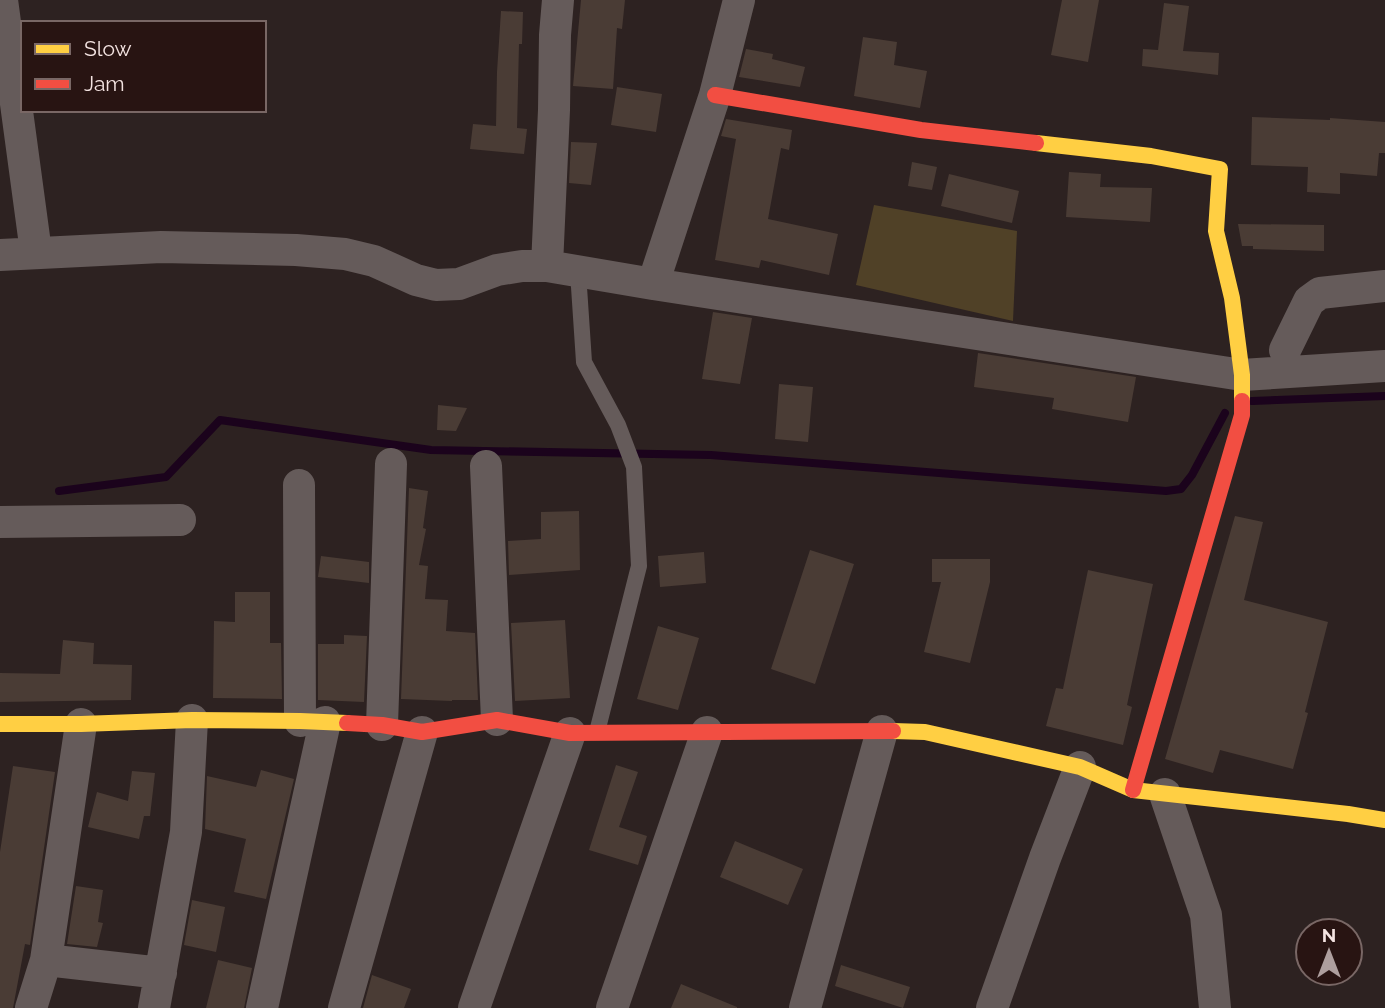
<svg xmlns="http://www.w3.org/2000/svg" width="1385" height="1008" font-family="Raleway,sans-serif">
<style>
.green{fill:#504127}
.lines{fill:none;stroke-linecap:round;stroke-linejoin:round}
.stream{stroke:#1b031c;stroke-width:8}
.building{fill:#4a3c35}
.lane{stroke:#655b5a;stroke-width:16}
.street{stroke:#655b5a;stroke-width:32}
.slow{stroke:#ffcf43;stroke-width:16}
.jam{stroke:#f24e42;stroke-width:16}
</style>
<rect width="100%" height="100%" fill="#2d2221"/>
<!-- green -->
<path class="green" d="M874 205 1017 231 1013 321 856 285Z"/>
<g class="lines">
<!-- stream -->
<path class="stream" d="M1252 401 1385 396
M59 491 166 477 220 420 431 450 711 455 1166 491 1181 489 1192 475 1225 413"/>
</g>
<!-- building -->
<path class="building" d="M581 0H625L622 29 617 28 613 89 573 86Z
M1062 0H1099L1088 62 1051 55Z
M1164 3 1189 6 1183 51 1219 53 1218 75 1142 66 1143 49 1158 50Z
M501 11 523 12 522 44H519L517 128 527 129 524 154 470 149 473 124 496 126 497 72Z
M863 37 897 42 894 65 927 71 920 108 854 96Z
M746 49 773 54 772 59 805 67 800 87 739 77Z
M617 87 662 94 656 132 611 125Z
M1252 117 1330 120V118L1385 122V153H1379L1377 176 1340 173V194L1307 192 1308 167 1251 165Z
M726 119 792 130 789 150 781 148 768 219 838 234 829 275 761 260 759 268 715 260 736 139 721 136Z
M571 142 597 143 591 185 569 183Z
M912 162 937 167 932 190 908 186Z
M1069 172 1101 174 1100 187 1152 188 1150 222 1066 217Z
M949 174 1019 191 1012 223 941 206Z
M1238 224 1324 225V251L1253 249V246H1242Z
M713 312 752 318 740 384 702 379Z
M978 353 1136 377 1128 422 1052 409 1054 398 974 387Z
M779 384 813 387 808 442 775 439Z
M438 405 467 408 456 431 437 430Z
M409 488 428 491 423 528 426 529 419 565 428 566 425 599 448 600 446 631 475 633 478 700H452V701L401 699Z
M579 511 580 570 509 575 508 541 541 539V512Z
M1235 516 1263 522 1244 600 1328 622 1305 712 1308 713 1293 769 1220 750 1213 773 1165 759Z
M810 550 854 564 815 684 771 669Z
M704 552 706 583 660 587 658 556Z
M321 556 369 562V583L318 577Z
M932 559H990V582L970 663 924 652 941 582H932Z
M1088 570 1153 584 1127 705 1132 707 1123 745 1046 726 1056 688 1063 689Z
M235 592H270V643H281L282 699 213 698 214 621 235 622Z
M565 620 570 698 515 701 511 623Z
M658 626 699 638 678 710 637 699Z
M344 635 367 636 364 702 318 700V644H344Z
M63 640 94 643 93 664 132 665 131 700 0 702V673L60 674Z
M616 765 638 772 619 827 647 836 638 865 589 850Z
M13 766 55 772 30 945 25 944 13 1008H0V852Z
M261 770 294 779 266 899 234 892 246 839 205 829 207 776 256 787Z
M132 771 155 773 150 816H144L139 839 88 827 97 792 128 801Z
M735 841 803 869 788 905 720 877Z
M76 886 103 890 98 922 103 923 97 947 67 944Z
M192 900 225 907 216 952 184 945Z
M218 960 252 968 244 1008H206Z
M841 965 910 987 903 1008 835 986Z
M372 975 411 989 404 1008H363Z
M681 984 737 1007V1008H671Z"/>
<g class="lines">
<!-- lane -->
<path class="lane" d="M578 272 584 362 618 425 634 467 639 566 597 732"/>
<!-- street -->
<path class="street" d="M2 0 36 252
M739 0 715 95 653 284 1242 375 1385 366
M0 255 161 247 296 250 345 254 374 261 416 280 436 285 459 284 497 270 522 266H547L653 284
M547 266 554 110 555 35 558 0
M1285 350 1309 301 1320 293 1385 286
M486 466 497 720
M299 485 300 721
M0 522 180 520
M382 725 391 464
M1165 794 1206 915 1215 1008
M46 960 161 973
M31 1008 46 960 81 724
M154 1008 186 832 192 720
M262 1008 325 722
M344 1008 422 732
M474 1008 570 733
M612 1008 707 732
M805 1008 882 731
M992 1008 1045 858 1080 767"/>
<!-- slow -->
<path class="slow" d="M1036 143 1151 156 1220 169 1216 231 1232 298 1242 375V401
M0 724H81L192 720 300 721 347 723
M893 731 925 732 1080 767 1133 790 1348 814 1385 820"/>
<!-- jam -->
<path class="jam" d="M715 95 921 130 1036 143
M347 723 382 725 422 732 497 720 570 733 893 731
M1133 790 1242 415V401"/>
</g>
<!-- legend -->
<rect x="21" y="21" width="245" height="91" fill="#281412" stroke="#796765" stroke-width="2"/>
<rect x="35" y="44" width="35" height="10" fill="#ffcf43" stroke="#796765" stroke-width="2"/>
<text x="84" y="56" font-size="21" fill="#f3e3e1">Slow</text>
<rect x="35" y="79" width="35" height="10" fill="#f24e42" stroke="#796765" stroke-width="2"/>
<text x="84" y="91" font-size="21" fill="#f3e3e1">Jam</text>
<!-- north arrow -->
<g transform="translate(1329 952)"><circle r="33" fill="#281412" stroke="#796765" stroke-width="2"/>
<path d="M0-5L12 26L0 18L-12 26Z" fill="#ae9f9e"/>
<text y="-10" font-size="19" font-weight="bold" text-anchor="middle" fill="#f3e3e1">N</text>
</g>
</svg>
